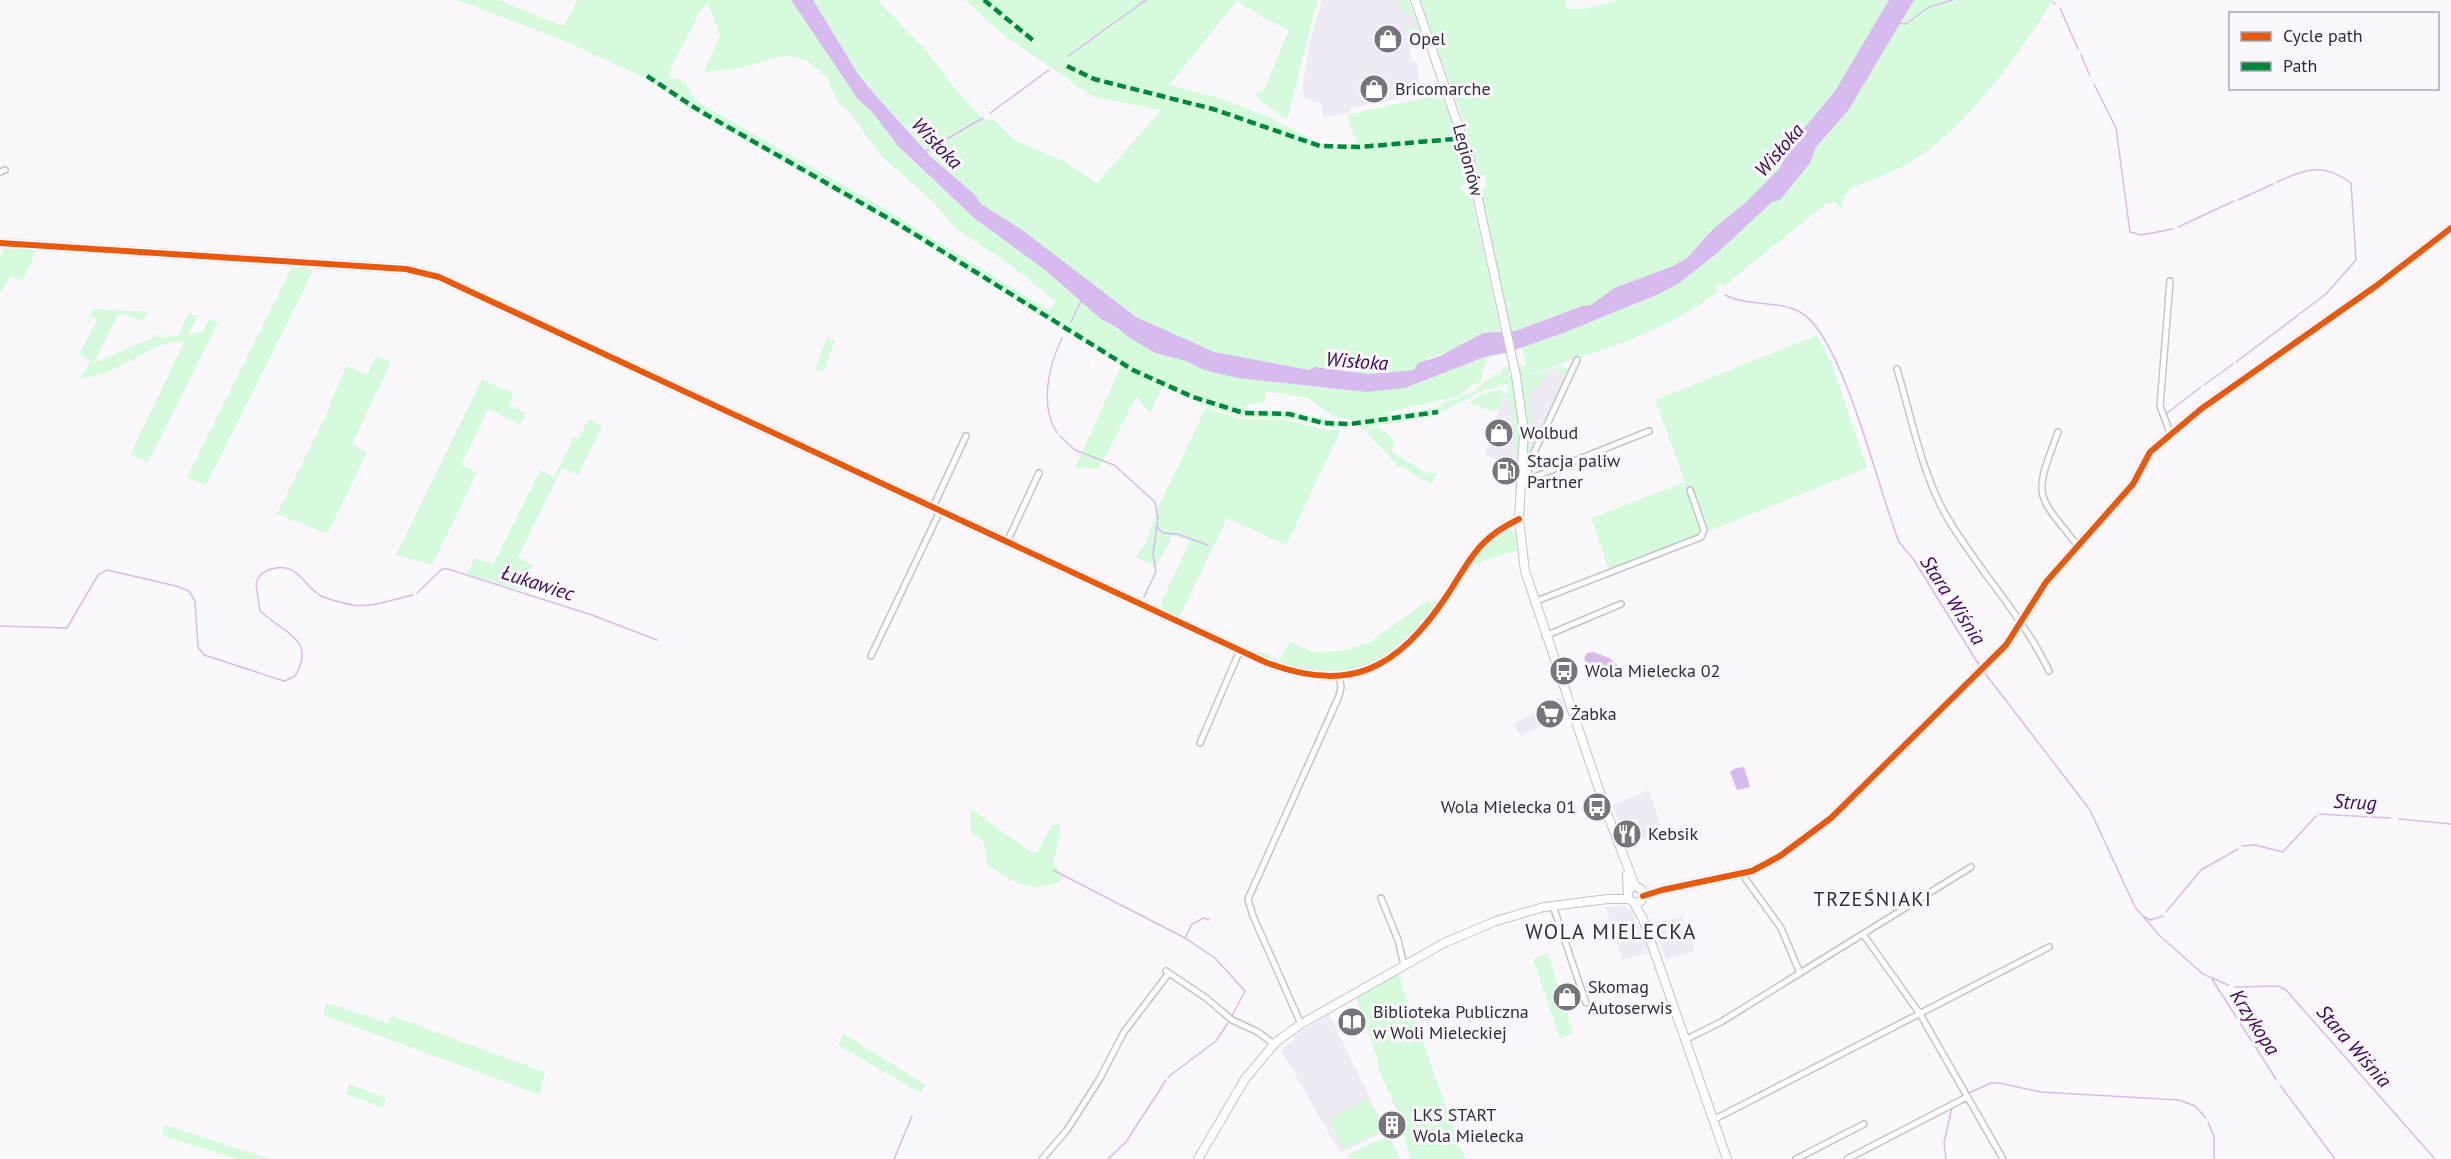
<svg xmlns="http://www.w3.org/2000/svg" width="2451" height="1159" font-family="'PT Sans',sans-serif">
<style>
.built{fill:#efeaf3}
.green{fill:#d6fbdc;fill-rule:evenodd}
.water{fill:#d7baee}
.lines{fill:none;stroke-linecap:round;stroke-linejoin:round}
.stream{stroke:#d7baee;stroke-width:1.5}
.street-casing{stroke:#c6c3c9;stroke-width:8}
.secondary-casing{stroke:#c6c3c9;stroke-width:10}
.street{stroke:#fefeff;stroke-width:5}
.secondary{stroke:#fefeff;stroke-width:8}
.quiet{stroke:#00873e;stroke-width:4.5;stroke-dasharray:9 4.5;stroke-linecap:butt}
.cycleway-casing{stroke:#faf7fd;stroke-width:10}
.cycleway{stroke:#e8590c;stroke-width:6}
.labels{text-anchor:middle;stroke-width:6;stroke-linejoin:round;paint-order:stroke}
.poi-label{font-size:18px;fill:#322d37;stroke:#faf7fd;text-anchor:start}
.street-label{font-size:18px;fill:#322d37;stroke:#faf7fd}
.water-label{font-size:20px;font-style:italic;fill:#40055e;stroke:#faf7fd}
.neighbourhood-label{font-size:20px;letter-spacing:1.5px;fill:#322d37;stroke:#faf7fd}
.quarter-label{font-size:21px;letter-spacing:1.5px;fill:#322d37;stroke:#faf7fd}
</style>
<rect width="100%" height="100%" fill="#faf8fc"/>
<!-- built -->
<path class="built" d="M1322 0H1408L1421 33 1418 39 1421 47 1411 46 1409 48 1412 62H1416L1422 93 1419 94V97L1415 98 1414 95 1350 108V112L1324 118 1321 104 1305 98 1302 89 1310 40Z
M1559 368 1569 371 1535 446H1532L1527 382Z
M1503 396 1510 398 1515 450 1520 453 1518 489 1510 481 1493 478 1498 460 1485 454Z
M1561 696 1567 712 1521 737 1514 724Z
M1649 790 1662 829 1660 833 1626 845 1613 805Z
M1624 906 1632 911 1649 952 1623 961 1605 907Z
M1682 916 1695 951 1666 960 1653 925Z
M1329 1014 1386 1131 1340 1153 1281 1050 1294 1039 1293 1036Z"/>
<!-- green -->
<path class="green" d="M457 0H499L563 26 578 0H791L857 98 873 113 898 146 933 180 974 218 1045 270 1101 319 1155 353 1186 361 1204 370 1273 382 1367 392 1405 388 1487 356 1506 353 1487 358 1480 383 1472 385 1460 396 1389 412 1388 415 1441 407 1442 404 1435 405 1471 393 1498 372 1499 375H1501L1499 371C1513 362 1512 368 1526 365L1521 347 1566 332 1659 294 1679 283 1715 255 1810 163 1816 147 1848 111 1914 0H2053C2020 53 1967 127 1914 160 1895 172 1872 179 1851 189L1845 195 1842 209 1835 202 1826 204 1723 287 1719 283 1715 287 1711 283 1718 291C1664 335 1591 353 1527 375L1561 366 1571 369 1567 376 1559 373 1558 368 1547 372 1539 386 1533 387 1530 396 1533 438 1526 477 1528 430 1519 369 1509 372V375C1520 387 1522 434 1520 453L1515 457 1510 398 1503 396 1498 410 1493 412 1480 407 1479 404 1477 406 1469 403 1482 394 1502 389 1504 394 1508 393 1507 387 1510 384 1501 386 1498 376 1500 387 1484 390 1434 416 1369 427 1364 430 1358 425 1364 422 1332 416 1308 398 1266 391 1265 402 1248 405 1245 409 1291 411 1353 425 1332 428 1293 419 1243 417 1208 407 1162 387 1150 414 1136 396 1099 469 1075 468 1121 366 893 225 691 110 645 78 557 38ZM708 4 720 35 704 72 742 68 786 55 809 62 827 78 839 104 849 111 880 155 931 200 955 228 1017 270 1056 302 1048 310 884 208 712 110 695 99 685 82 669 77 671 68 702 8Z
M813 0H877L926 50 957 91 983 119 995 120 1015 140 1065 162 1097 183 1161 110 1094 97 1087 93 1001 33 965 0H1318L1287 120 1257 98V92L1264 90 1289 30 1262 17 1237 1 1169 85 1216 97 1267 116 1324 145 1357 144 1346 115 1441 94 1457 133 1470 183 1460 186 1466 196 1472 198 1500 329 1499 333H1483L1456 348 1428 359 1414 370 1369 374 1330 368 1309 370 1231 357 1202 348 1136 317 1021 229 981 204 974 194 931 157 858 74Z
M1398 0H1408L1421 33 1419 38 1411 36 1402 26 1417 29 1412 15 1402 12Z
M1420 0H1566V9H1584L1616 0H1889L1835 91 1796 138 1779 169 1746 202 1713 229 1687 258 1673 266 1614 288 1591 306H1582L1511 332 1481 191 1486 185 1484 175 1479 176 1465 126Z
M4 249 37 250 22 281 11 276 0 293V257Z
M292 267 314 269 206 485 187 477Z
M93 309 149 312 141 321 123 314 117 316 94 363 163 333 161 338 178 335 188 314 198 315 189 334 203 332 209 319 218 323 148 462 130 455 184 342C155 337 118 378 80 378L90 361 79 354 98 319 90 316Z
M1817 335 1831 362 1867 468 1609 571 1591 518 1685 482 1655 400Z
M827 337 835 341 823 372 815 369Z
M376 356 391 362 352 444 367 452 327 534 277 514 331 405 329 404 347 366 367 375Z
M482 379 513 393 509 405 526 413 520 425 488 409 461 465 477 472 432 565 396 555Z
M1206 408 1240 419 1287 420 1328 430H1341L1286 545 1227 518 1179 618 1160 606 1190 540 1172 536 1158 564 1155 566 1136 557 1146 542 1159 505Z
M589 419 602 426 578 475 562 468 518 557 533 565 522 591 467 574 475 558 493 564 540 470 554 477 574 437 578 439Z
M1379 427 1394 440 1392 452 1427 473H1438L1431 484 1397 465 1367 433 1371 428Z
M1507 529 1515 531 1517 550 1480 562V570L1478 564 1472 565 1488 541Z
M1428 600 1432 603 1435 600 1439 602C1406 651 1357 685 1296 670 1283 667 1270 660 1257 655L1259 651 1279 661 1290 641 1312 652 1341 651 1370 642Z
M970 808 1028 850 1037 853 1051 826 1057 823 1060 825V834L1053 864 1064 876V879C1036 896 1011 882 988 865L983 841 971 832Z
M1548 953 1573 1033 1560 1039 1533 959Z
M1397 973 1399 976 1465 1159H1411L1401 1129V1120L1378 1068 1377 1058 1356 998Z
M327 1003 388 1023 392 1016 545 1072 540 1095 323 1015Z
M844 1034 926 1085 920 1093 838 1045Z
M349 1084 386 1098 383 1108 346 1094Z
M1367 1098 1383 1130 1344 1149 1329 1119Z
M165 1125 272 1159H238L162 1136Z
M1389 1135 1400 1159H1349L1347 1155Z"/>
<!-- water -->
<path class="water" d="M791 0H813L858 74 878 98 931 157 974 194 981 204 1021 229 1136 317 1214 352 1309 370 1315 367 1369 374 1414 370 1418 363 1440 356 1483 333 1515 331 1582 306 1591 305 1614 288 1673 266 1687 258 1713 229 1746 202 1779 169 1796 138 1835 91 1889 0H1914L1848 111 1816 147 1810 163 1780 200 1772 202 1715 255 1679 283 1659 294 1566 332 1506 353 1487 356 1405 388 1367 392 1237 378 1204 370 1186 361 1155 353 1130 338 1116 327 1101 319 1045 270 974 218 898 146 873 113 857 98Z
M1593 652 1609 658 1623 670 1615 671 1587 664 1584 658 1587 653Z
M1744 767 1750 787 1737 790 1730 772 1736 768Z"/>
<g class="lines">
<!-- stream -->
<path class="stream" d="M2053 2 2055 4
M2060 8 2078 49
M1898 23 1906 24 1929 7 1953 0
M2081 55 2090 76
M1068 56 1146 0
M2094 84 2116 128 2130 232 2141 235 2173 229
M990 113 1049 70
M924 152 983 118
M2238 200 2273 184
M2178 227 2234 201
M1725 295C1748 307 1778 300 1800 312 1843 335 1879 493 1899 542L1914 560 1979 665
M1071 322 1081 301
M2236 362 2326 294 2356 260 2351 183C2323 162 2306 169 2277 182
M2204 385 2233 364
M2166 414 2201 387
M1057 433C1039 405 1049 365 1062 338
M1060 436 1075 450 1114 465 1155 502 1158 519 1153 554 1156 572 1144 597
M1157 527 1163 533 1177 534 1208 545
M417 593 442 569H448L592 615 657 640
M0 626 67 628 98 575 107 570 176 586 189 591 195 601 198 647 204 655 284 681 295 676C317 640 285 634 260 611L256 584C258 576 263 571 271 569 298 561 302 585 321 596 330 600 343 603 353 605 373 608 394 599 413 595
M1984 672 2090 810 2135 907 2160 936 2203 974 2228 985
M2319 814 2390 818
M2399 819 2451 824
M2242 846 2255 845 2283 852 2316 816
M1053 870 1185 938 1215 958 1245 991 1232 1016
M2166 912 2201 870 2238 849
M2145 917 2150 920 2163 916
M1185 938 1192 924 1204 918 1209 920
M2212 979 2276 1079
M2235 987 2278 986 2286 990 2435 1159
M1168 1077 1216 1041 1228 1023
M2280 1085 2335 1159
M1969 1093 1991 1083H1999L2041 1092 2179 1100 2195 1106 2206 1118
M2208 1122 2214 1136V1159
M894 1159 912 1116
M1108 1159 1126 1142 1166 1080
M1946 1159 1944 1143 1952 1107"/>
<!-- street casing -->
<g class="street-casing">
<path id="street" d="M0 172 5 170
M2170 281 2160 406 2170 433
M1897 369C1911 416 1921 469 1944 512 1975 567 2022 614 2049 671
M2058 432C2033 499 2035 492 2078 546
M1527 480 1649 431
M1521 484 1526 482 1532 457 1577 360
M933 507 966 436
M1007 542 1039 473
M1534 602 1701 537 1704 530 1690 490
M1545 636 1621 604
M871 656 940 511
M1200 743 1240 650
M1742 874 1781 928 1800 973 1971 867
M1381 898 1398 940 1404 965
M1553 906 1586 1003
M1863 934 1920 1014 2003 1159
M1166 971 1206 998 1232 1020 1258 1032 1274 1044
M1301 1024 1253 916 1248 899 1339 696 1341 687 1339 677
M1685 1040 1721 1022 1800 973
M1713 1120 2049 947
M1042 1159 1067 1130 1099 1080 1124 1032 1169 973
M1796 1159 1864 1124
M1847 1159 1967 1097"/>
</g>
<!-- secondary casing -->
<g class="secondary-casing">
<path id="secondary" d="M1415 0 1469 157 1516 376 1524 432 1519 519 1525 571 1607 813 1635 886
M0 243 406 269 439 277 1265 662C1350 695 1397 669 1446 597 1471 559 1477 539 1519 519
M1627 875 1628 898 1634 903 1641 901 1644 895 1641 889 1635 886 1629 889
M1643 896 1662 890 1752 871 1780 856 1831 818 2006 645 2046 582 2133 484 2150 452 2201 409 2376 286 2451 228
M1634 903 1643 919 1727 1159
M1198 1159 1245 1079 1276 1042 1301 1024 1444 943 1496 921 1544 907 1608 899H1628"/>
</g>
<!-- street -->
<use href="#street" class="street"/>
<!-- secondary -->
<use href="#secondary" class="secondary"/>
<!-- quiet -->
<path class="quiet" d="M984 0 1035 42
M1067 66 1094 79 1213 109 1320 146 1359 147 1455 139
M647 76 700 111 900 225 1133 370 1193 397 1244 413 1289 414 1323 423 1350 424 1438 412"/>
<!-- cycleway casing -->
<g class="cycleway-casing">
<path id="cycleway" d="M0 243 406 269 439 277 1265 662C1350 695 1397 669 1446 597 1471 559 1477 539 1519 519
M1643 896 1662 890 1752 871 1780 856 1831 818 2006 645 2046 582 2133 484 2150 452 2201 409 2376 286 2451 228"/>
</g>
<!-- cycleway -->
<use href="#cycleway" class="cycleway"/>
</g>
<!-- icons -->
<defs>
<g id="shop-disc" transform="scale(1.5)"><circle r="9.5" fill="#78747c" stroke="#faf7fd"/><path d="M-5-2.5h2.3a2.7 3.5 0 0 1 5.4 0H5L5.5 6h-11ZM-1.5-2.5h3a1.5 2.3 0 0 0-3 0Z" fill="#fff"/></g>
<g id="fuel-disc" transform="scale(1.5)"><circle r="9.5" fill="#78747c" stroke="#faf7fd"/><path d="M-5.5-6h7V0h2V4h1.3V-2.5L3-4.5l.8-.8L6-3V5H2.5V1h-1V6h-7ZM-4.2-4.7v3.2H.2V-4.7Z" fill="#fff"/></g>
<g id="bus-disc" transform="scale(1.5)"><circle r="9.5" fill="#78747c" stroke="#faf7fd"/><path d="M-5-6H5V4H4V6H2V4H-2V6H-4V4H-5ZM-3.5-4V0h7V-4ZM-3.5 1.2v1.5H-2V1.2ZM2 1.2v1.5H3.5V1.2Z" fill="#fff"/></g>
<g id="supermarket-disc" transform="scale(1.5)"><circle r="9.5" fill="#78747c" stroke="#faf7fd"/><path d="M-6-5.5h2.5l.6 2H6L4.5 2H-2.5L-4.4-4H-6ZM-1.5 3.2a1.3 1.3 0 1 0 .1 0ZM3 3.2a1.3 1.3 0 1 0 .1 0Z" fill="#fff"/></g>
<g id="restaurant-disc" transform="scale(1.5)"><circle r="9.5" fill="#78747c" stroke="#faf7fd"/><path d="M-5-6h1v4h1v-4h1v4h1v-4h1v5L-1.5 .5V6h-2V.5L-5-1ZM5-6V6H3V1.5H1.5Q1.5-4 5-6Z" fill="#fff"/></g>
<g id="library-disc" transform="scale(1.5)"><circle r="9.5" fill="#78747c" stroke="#faf7fd"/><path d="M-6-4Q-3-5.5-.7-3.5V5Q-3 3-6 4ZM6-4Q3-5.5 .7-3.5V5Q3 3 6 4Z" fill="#fff"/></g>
<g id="building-disc" transform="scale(1.5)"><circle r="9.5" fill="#78747c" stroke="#faf7fd"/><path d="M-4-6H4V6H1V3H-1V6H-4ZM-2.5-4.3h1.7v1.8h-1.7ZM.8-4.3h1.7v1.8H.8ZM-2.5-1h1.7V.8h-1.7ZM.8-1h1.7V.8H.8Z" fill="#fff"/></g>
</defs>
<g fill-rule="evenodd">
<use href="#shop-disc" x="1388" y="39"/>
<use href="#shop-disc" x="1374" y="89"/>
<use href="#shop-disc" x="1499" y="433"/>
<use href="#fuel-disc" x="1506" y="471"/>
<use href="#bus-disc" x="1564" y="671"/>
<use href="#supermarket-disc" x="1550" y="714"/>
<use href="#bus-disc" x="1597" y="807"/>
<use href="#restaurant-disc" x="1627" y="834"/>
<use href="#shop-disc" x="1567" y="997"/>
<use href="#library-disc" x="1352" y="1022"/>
<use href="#building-disc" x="1392" y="1125"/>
</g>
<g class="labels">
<!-- poi labels -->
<g class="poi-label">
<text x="1409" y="45">Opel</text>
<text x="1395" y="95">Bricomarche</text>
<text x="1520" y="439">Wolbud</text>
<text x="1527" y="467">Stacja paliw<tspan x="1527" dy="21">Partner</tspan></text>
<text x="1585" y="677">Wola Mielecka 02</text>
<text x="1571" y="720">Żabka</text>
<text x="1576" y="813" text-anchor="end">Wola Mielecka 01</text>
<text x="1648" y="840">Kebsik</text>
<text x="1588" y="993">Skomag<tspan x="1588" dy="21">Autoserwis</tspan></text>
<text x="1373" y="1018">Biblioteka Publiczna<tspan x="1373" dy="21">w Woli Mieleckiej</tspan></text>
<text x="1413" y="1121">LKS START<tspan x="1413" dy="21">Wola Mielecka</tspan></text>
</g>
<!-- street labels -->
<g class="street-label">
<text transform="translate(1468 160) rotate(75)" y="6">Legionów</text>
</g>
<!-- water labels -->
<g class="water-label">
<text transform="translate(937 143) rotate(46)" y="7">Wisłoka</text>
<text transform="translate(1779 150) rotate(-49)" y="7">Wisłoka</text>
<text transform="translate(1357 361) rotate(4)" y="7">Wisłoka</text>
<text transform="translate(538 583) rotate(18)" y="7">Łukawiec</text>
<text transform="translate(1953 600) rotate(57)" y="7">Stara Wiśnia</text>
<text transform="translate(2355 802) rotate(3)" y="7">Strug</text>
<text transform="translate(2255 1022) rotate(57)" y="7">Krzykopa</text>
<text transform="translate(2354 1046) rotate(49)" y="7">Stara Wiśnia</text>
</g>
<!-- neighbourhood labels -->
<g class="neighbourhood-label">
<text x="1873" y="906">TRZEŚNIAKI</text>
</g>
<!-- quarter labels -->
<g class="quarter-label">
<text x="1611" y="939">WOLA MIELECKA</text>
</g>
</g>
<!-- legend -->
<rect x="2229" y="12" width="210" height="78" fill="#faf7fd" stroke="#aaa6ae" stroke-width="1.5"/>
<rect x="2241" y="32" width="30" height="9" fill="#e8590c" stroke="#aaa6ae" stroke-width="1.5"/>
<text x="2283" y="42" font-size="18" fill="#322d37">Cycle path</text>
<rect x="2241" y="62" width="30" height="9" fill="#00873e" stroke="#aaa6ae" stroke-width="1.5"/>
<text x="2283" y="72" font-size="18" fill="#322d37">Path</text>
</svg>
